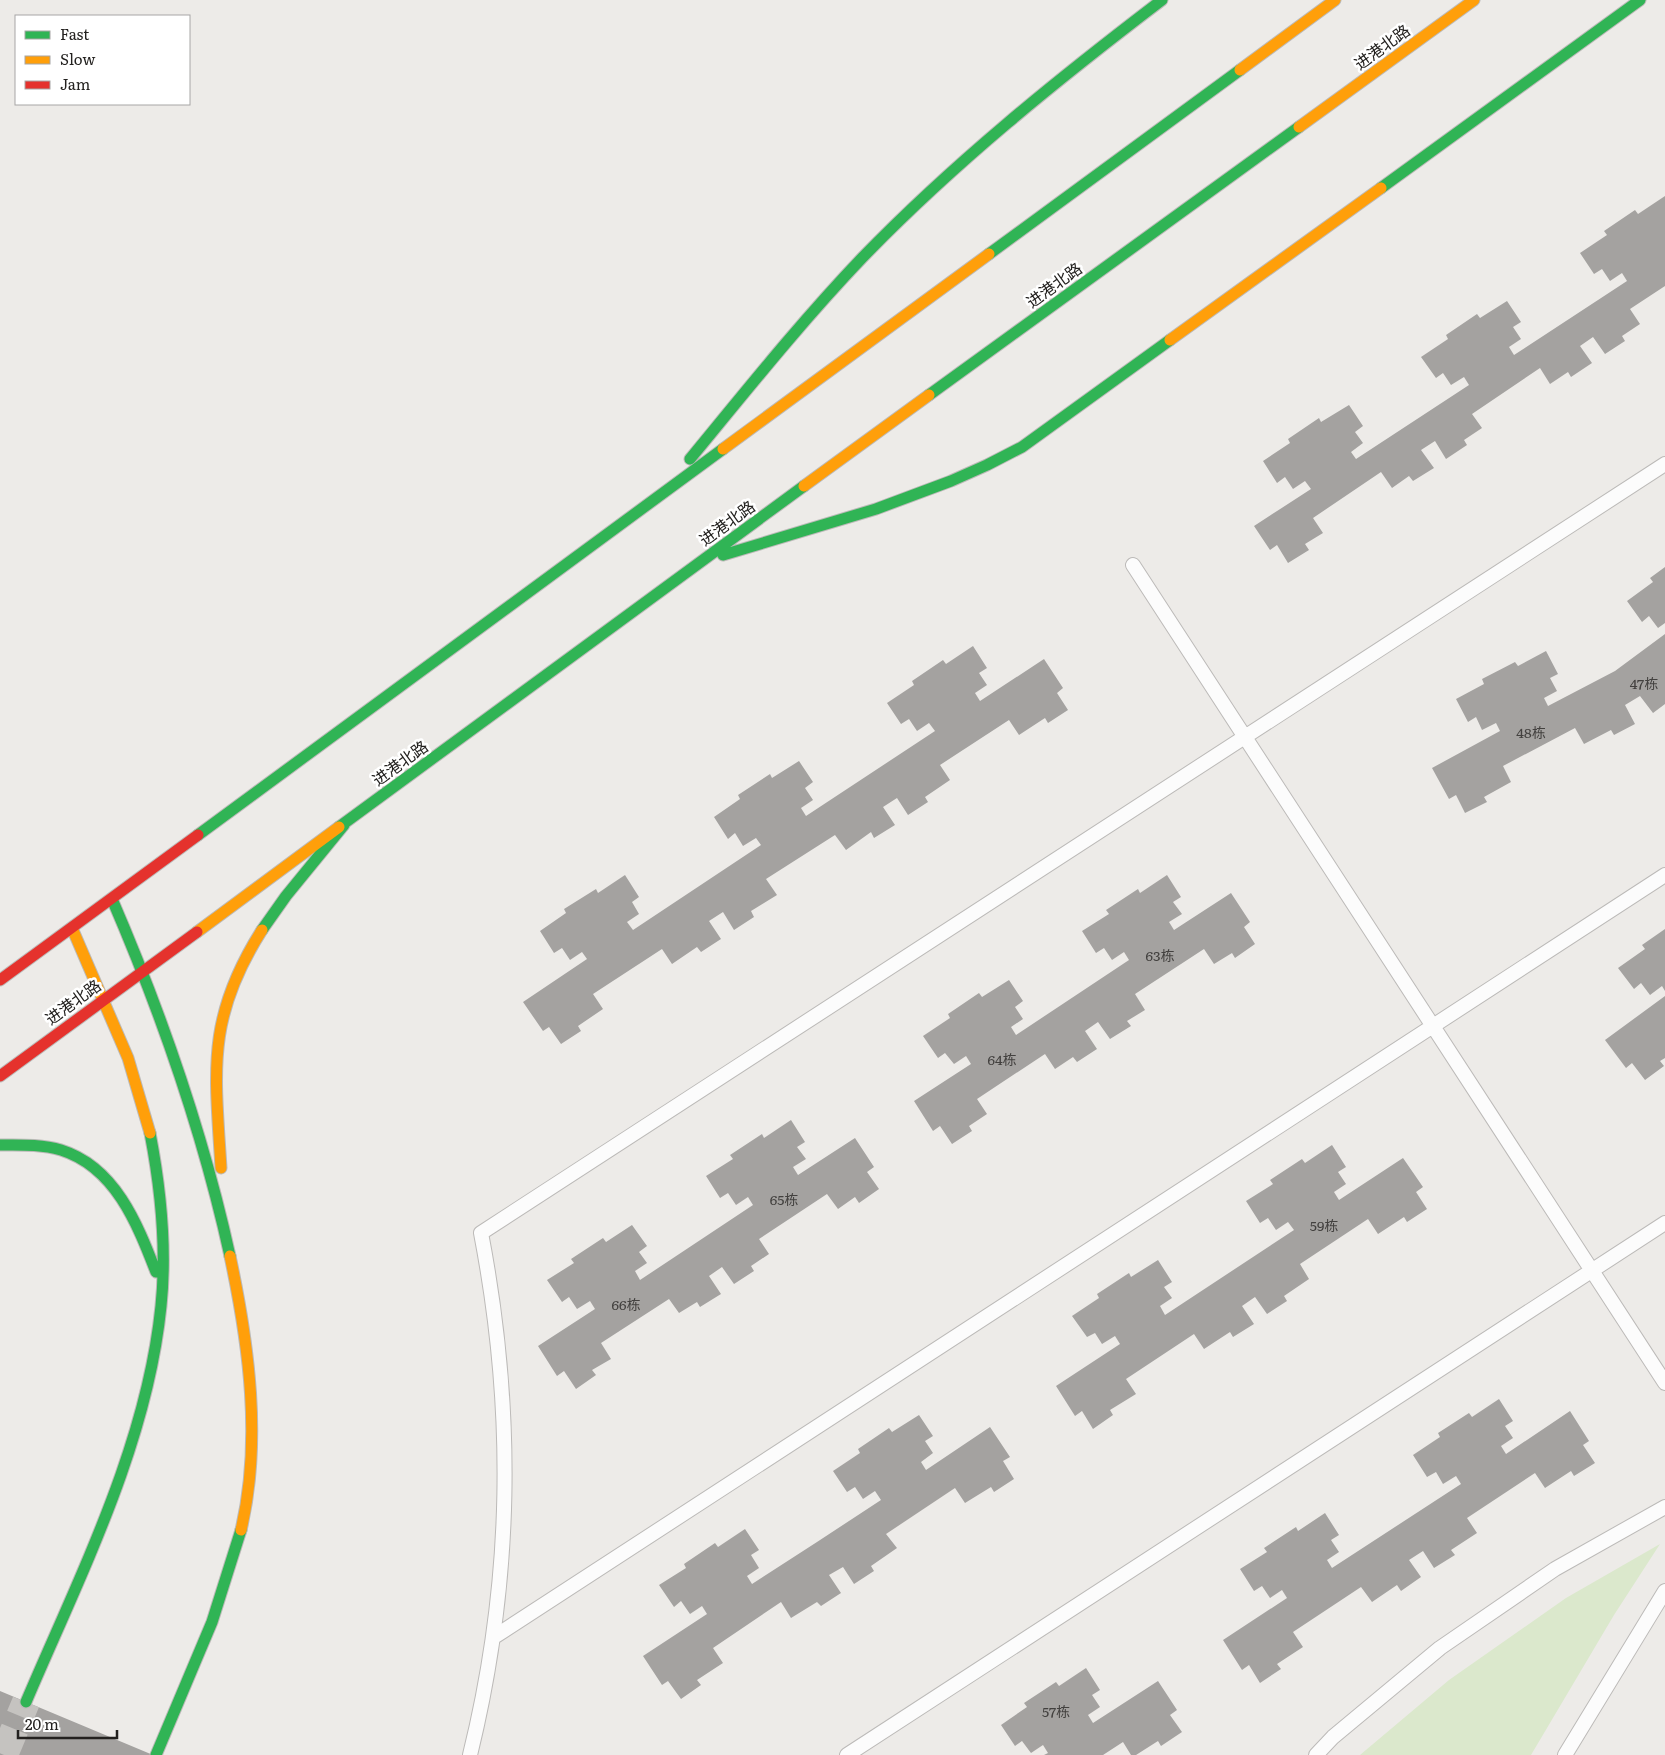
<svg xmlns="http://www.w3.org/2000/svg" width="1665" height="1755" font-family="Literata,'Noto Sans SC',serif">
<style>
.green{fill:#dbe8cc}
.building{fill:#a4a2a0}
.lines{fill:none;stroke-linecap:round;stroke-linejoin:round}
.highway-tunnel{stroke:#c5c3c0;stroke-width:28;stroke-dasharray:28 14;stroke-linecap:butt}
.lane-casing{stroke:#bcbab8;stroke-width:16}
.fast-casing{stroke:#bcbab8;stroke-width:13}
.slow-casing{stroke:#bcbab8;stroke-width:13}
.jam-casing{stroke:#bcbab8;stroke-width:13}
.lane{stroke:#fcfcfc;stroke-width:14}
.fast{stroke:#30b455;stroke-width:11}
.slow{stroke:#ff9f0a;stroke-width:11}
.jam{stroke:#e5322d;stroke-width:11}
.labels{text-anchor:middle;stroke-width:5;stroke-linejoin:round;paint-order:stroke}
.number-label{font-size:14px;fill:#43413f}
.street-label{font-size:16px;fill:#23211f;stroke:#fff}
</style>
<rect width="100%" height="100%" fill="#edebe8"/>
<!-- green -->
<path class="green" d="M1660 1544 1614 1615 1531 1755H1360L1449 1680 1566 1598Z"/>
<!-- building -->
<path class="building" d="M1665 196V286L1630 309 1640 324 1622 336 1625 341 1605 354 1593 337 1580 346 1592 363 1571 377 1568 372 1550 384 1540 368 1472 414 1482 428 1464 440 1467 445 1446 459 1435 441 1421 450 1434 468 1413 481 1409 476 1392 488 1381 472 1313 518 1323 533 1305 544 1309 550 1288 563 1277 545 1270 550 1254 526 1311 489 1305 481 1293 489 1285 477 1277 483 1263 461 1290 443 1288 439 1319 418 1321 422 1349 405 1363 426 1355 432 1363 443 1351 452 1356 459 1469 385 1464 377 1451 385 1443 373 1436 378 1421 357 1448 339 1446 335 1477 314 1480 318 1507 301 1521 322 1513 327 1521 339 1509 347 1514 355 1627 281 1622 273 1610 281 1602 269 1594 274 1580 253 1607 235 1604 231 1635 210 1638 214Z
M1665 567V623L1658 628 1649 616 1642 622 1627 601 1653 582 1650 578Z
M1665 634V704L1653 713 1640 696 1625 705 1635 724 1614 735 1611 730 1584 744 1575 728 1503 766 1511 782 1484 797 1487 802 1465 813 1456 795 1449 799 1432 768 1500 731 1496 723 1482 730 1476 717 1468 722 1456 699 1484 684 1482 679 1515 662 1518 666 1546 651 1558 674 1550 678 1557 691 1544 698 1548 706 1615 671Z
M973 646 987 668 979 673 987 685 975 693 980 701 1044 659 1063 688 1057 693 1068 710 1048 723 1045 718 1019 735 1009 720 940 765 950 780 925 797 928 802 908 815 897 798 883 807 895 825 874 838 871 832 846 850 835 835 766 879 777 895 751 911 754 917 734 930 723 912 709 921 721 939 701 952 697 947 672 964 662 949 593 994 603 1009 578 1026 581 1031 561 1044 549 1027 543 1031 523 1002 587 959 582 952 570 960 562 948 554 953 540 931 566 913 564 909 596 889 598 893 625 875 639 897 632 902 639 914 627 922 633 930 761 845 756 838 743 846 735 833 728 839 714 817 740 799 738 795 770 774 772 778 799 761 813 782 805 788 813 800 801 808 806 816 935 731 929 723 917 731 909 719 901 724 887 703 914 685 912 681 943 660 946 664Z
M1167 875 1181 897 1173 902 1182 914 1169 922 1174 930 1231 893 1250 922 1244 927 1255 944 1235 958 1232 953 1214 964 1204 949 1135 994 1145 1010 1127 1021 1131 1026 1110 1039 1098 1022 1085 1031 1097 1049 1077 1062 1073 1057 1055 1069 1045 1054 977 1099 987 1114 969 1126 972 1131 952 1144 940 1126 933 1131 914 1101 971 1064 966 1056 954 1064 945 1053 938 1058 923 1036 950 1018 948 1014 979 993 982 997 1009 980 1023 1001 1015 1007 1023 1019 1011 1027 1016 1035 1129 960 1124 952 1112 960 1104 948 1096 953 1082 931 1109 914 1106 910 1138 889 1140 893Z
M1665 929V991L1662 986 1650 995 1641 983 1634 989 1618 968 1645 949 1642 945Z
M1665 996V1058L1660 1061 1664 1066 1645 1080 1632 1063 1626 1068 1605 1040Z
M791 1120 805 1142 797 1147 806 1159 793 1167 798 1175 855 1138 874 1167 867 1172 879 1189 859 1203 855 1197 838 1209 827 1194 759 1239 769 1254 751 1266 754 1271 734 1284 722 1267 709 1276 721 1294 700 1307 697 1302 679 1313 669 1299 601 1343 611 1359 592 1370 596 1375 576 1389 564 1371 557 1376 538 1346 595 1309 590 1301 577 1309 569 1297 562 1302 547 1280 574 1263 571 1259 603 1238 606 1242 632 1225 647 1246 639 1252 647 1263 635 1271 640 1280 753 1205 748 1197 736 1205 728 1193 720 1198 706 1176 733 1159 730 1155 762 1134 764 1138Z
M1332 1145 1346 1167 1338 1172 1346 1184 1334 1192 1339 1200 1403 1158 1423 1187 1416 1192 1427 1209 1407 1222 1404 1217 1378 1234 1368 1219 1300 1264 1309 1279 1284 1296 1287 1301 1267 1314 1255 1297 1242 1306 1254 1324 1233 1337 1230 1332 1204 1349 1194 1334 1126 1379 1136 1394 1110 1410 1113 1415 1093 1429 1082 1411 1075 1416 1056 1386 1120 1344 1115 1336 1102 1344 1095 1333 1087 1337 1072 1316 1099 1298 1097 1294 1129 1273 1131 1277 1158 1260 1172 1282 1164 1287 1172 1298 1160 1306 1165 1315 1294 1230 1288 1222 1276 1230 1268 1218 1260 1223 1246 1201 1273 1184 1270 1180 1302 1159 1305 1163Z
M1499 1399 1513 1421 1505 1426 1513 1438 1501 1446 1506 1454 1570 1411 1589 1441 1583 1445 1595 1463 1574 1476 1571 1471 1545 1488 1535 1473 1467 1518 1477 1533 1451 1550 1455 1555 1434 1568 1423 1551 1409 1560 1421 1577 1401 1591 1397 1585 1372 1602 1361 1587 1293 1632 1303 1647 1277 1664 1281 1669 1260 1683 1249 1665 1242 1670 1223 1640 1287 1598 1282 1590 1270 1598 1262 1586 1254 1591 1240 1569 1267 1552 1264 1548 1296 1527 1298 1531 1325 1513 1339 1535 1331 1540 1339 1552 1327 1560 1332 1568 1461 1484 1456 1476 1443 1484 1436 1472 1427 1477 1413 1455 1440 1437 1438 1433 1469 1413 1472 1417Z
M919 1415 933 1436 925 1441 933 1453 921 1462 926 1470 990 1427 1010 1457 1003 1461 1014 1479 994 1492 991 1487 965 1503 955 1488 886 1534 897 1548 871 1566 874 1571 854 1584 843 1567 829 1575 841 1593 821 1606 817 1602 791 1618 781 1602 713 1648 723 1663 697 1680 701 1685 681 1699 668 1681 662 1685 643 1656 707 1614 702 1606 690 1614 681 1601 674 1607 659 1585 686 1568 684 1564 715 1543 718 1547 745 1529 759 1550 751 1555 759 1568 747 1576 752 1584 817 1542 881 1500 875 1491 863 1499 855 1487 847 1492 833 1471 860 1453 858 1449 889 1428 892 1432Z
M1086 1668 1100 1690 1092 1695 1100 1707 1088 1715 1093 1723 1158 1681 1177 1710 1170 1715 1182 1732 1161 1746 1158 1741 1136 1755H1131L1123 1742 1103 1755H1044L1048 1753 1043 1745 1031 1753 1022 1741 1015 1746 1001 1725 1027 1707 1024 1703 1056 1682 1059 1686Z
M0 1691 153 1755H0Z"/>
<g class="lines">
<!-- highway-tunnel -->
<path class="highway-tunnel" d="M4 1755 26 1702"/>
<!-- lane casing -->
<g class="lane-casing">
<path id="lane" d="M1133 565 1665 1383
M494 1637 1665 875
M470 1755C513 1580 515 1410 481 1233L1665 464
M847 1755 1665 1223
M1316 1755 1333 1737 1440 1648 1555 1569 1665 1507
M1565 1755 1665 1591"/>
</g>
<!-- fast casing -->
<g class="fast-casing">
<path id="fast" d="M1381 188 1640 0
M989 254 1240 70
M929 395 1299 127
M690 459C746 391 801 322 862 258 954 163 1057 80 1162 0
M723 555 876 509 951 481 987 465 1022 447 1170 340
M339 827 804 486
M198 835 723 449
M112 899C162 1015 203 1133 230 1256
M262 930 286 896 344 825
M0 1145C20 1145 41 1144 61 1150 115 1167 137 1223 156 1272
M26 1702C80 1575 147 1445 161 1306 167 1248 161 1190 150 1133
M156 1755 212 1622 241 1530"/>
</g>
<!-- slow casing -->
<g class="slow-casing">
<path id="slow" d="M1240 70 1335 0
M1299 127 1474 0
M1170 340 1381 188
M723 449 989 254
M804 486 929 395
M72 928 128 1058 150 1133
M197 932 339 827
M221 1168C215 1070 206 1018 262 930
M230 1256C249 1345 262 1441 241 1530"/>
</g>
<!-- jam casing -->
<g class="jam-casing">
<path id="jam" d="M0 980 198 835
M0 1076 197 932"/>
</g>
<!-- lane -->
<use href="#lane" class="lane"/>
<!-- fast -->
<use href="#fast" class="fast"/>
<!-- slow -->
<use href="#slow" class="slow"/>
<!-- jam -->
<use href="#jam" class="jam"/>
</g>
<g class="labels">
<!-- number labels -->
<g class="number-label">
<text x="1644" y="689">47栋</text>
<text x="1531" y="738">48栋</text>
<text x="1160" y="961">63栋</text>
<text x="1002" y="1065">64栋</text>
<text x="784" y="1205">65栋</text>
<text x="1324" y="1231">59栋</text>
<text x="626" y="1310">66栋</text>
<text x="1056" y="1717">57栋</text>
</g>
<!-- street labels -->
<g class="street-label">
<text transform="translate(1382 47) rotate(-36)" y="6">进港北路</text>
<text transform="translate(1054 285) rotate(-36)" y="6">进港北路</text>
<text transform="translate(727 523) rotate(-36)" y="6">进港北路</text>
<text transform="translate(400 763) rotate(-36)" y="6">进港北路</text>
<text transform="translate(73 1002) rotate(-36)" y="6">进港北路</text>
</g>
</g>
<!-- legend -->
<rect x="15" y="15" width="175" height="90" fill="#ffffff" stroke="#a7a6a5"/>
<rect x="25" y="31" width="25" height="8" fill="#30b455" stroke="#a7a6a5"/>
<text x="60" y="40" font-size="15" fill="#23211f">Fast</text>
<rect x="25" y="56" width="25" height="8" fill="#ff9f0a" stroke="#a7a6a5"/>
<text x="60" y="65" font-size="15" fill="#23211f">Slow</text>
<rect x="25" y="81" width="25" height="8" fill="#e5322d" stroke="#a7a6a5"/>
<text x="60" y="90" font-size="15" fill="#23211f">Jam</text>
<!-- scale -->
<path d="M18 1730v8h99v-8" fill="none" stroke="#23211f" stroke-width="2.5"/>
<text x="25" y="1730" font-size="15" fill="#23211f" stroke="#ffffff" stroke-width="4" paint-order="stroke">20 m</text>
</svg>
